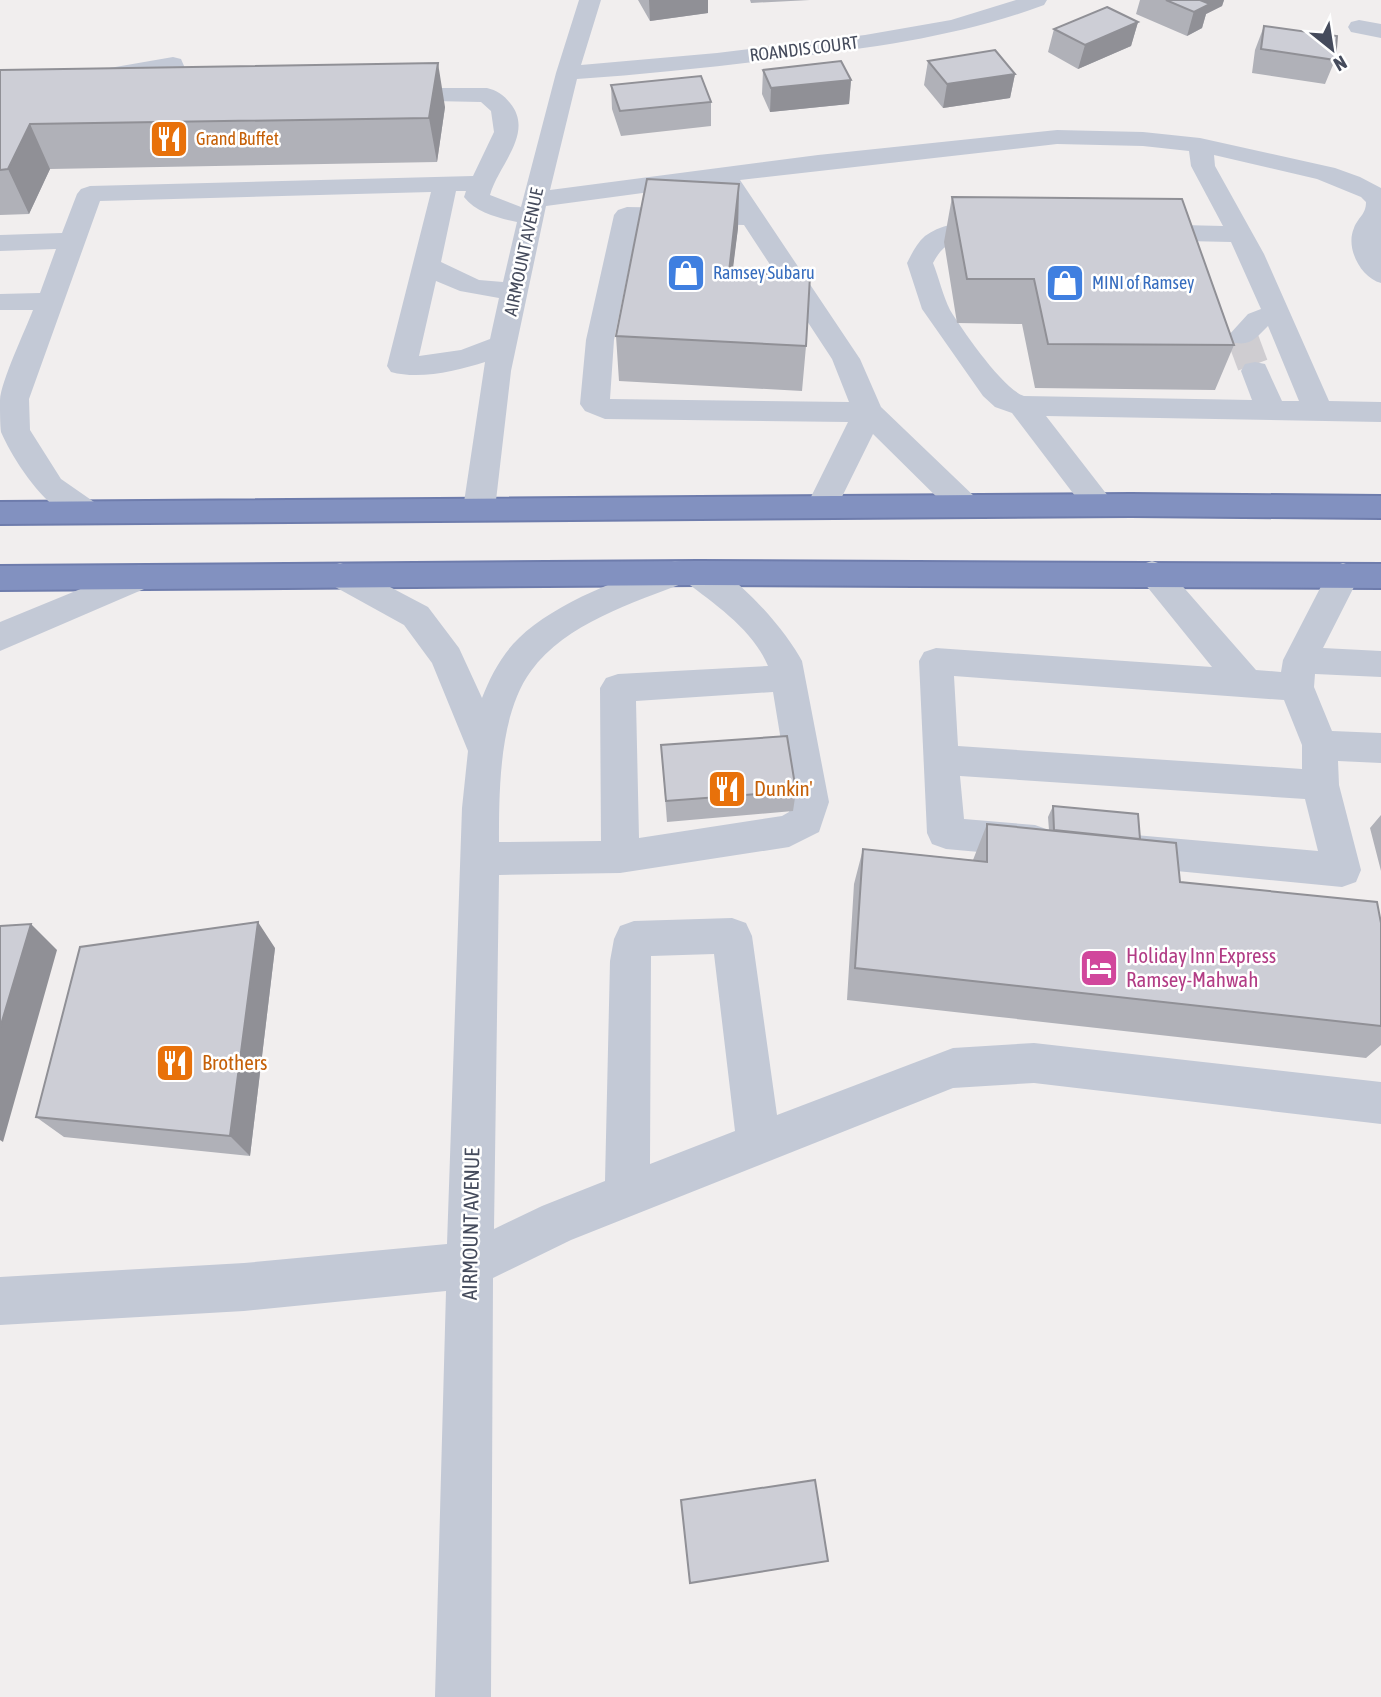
<svg xmlns="http://www.w3.org/2000/svg" width="1381" height="1697" font-family="'Asap Condensed',sans-serif">
<style>
.lines{fill:none;stroke-linecap:round;stroke-linejoin:round}
.minor-tunnel{stroke:#cfcdd1;stroke-width:31;stroke-dasharray:31 16;stroke-linecap:butt}
.highway-casing{stroke:#6e7cac;stroke-width:4}
.minor{fill:#c3c9d6;fill-rule:evenodd}
.highway{fill:#8291c0;fill-rule:evenodd}
.wall{fill:#b0b1b8}
.shaded-wall{fill:#909096}
.building{fill:#cdced6;stroke:#909096;stroke-width:2}
.labels{text-anchor:middle;stroke-width:5;stroke-linejoin:round;paint-order:stroke}
.far-street-label{font-size:18px;fill:#454b5c;stroke:#fff}
.far-food-label{font-size:18px;fill:#c56008;stroke:#fff;text-anchor:start}
.far-shop-label{font-size:18px;fill:#366cbe;stroke:#fff;text-anchor:start}
.food-label{font-size:21px;fill:#c56008;stroke:#fff;text-anchor:start}
.hotel-label{font-size:21px;fill:#b23c85;stroke:#fff;text-anchor:start}
.street-label{font-size:21px;fill:#454b5c;stroke:#fff}
</style>
<rect width="100%" height="100%" fill="#f1eeee"/>
<g class="lines">
<!-- minor-tunnel -->
<path class="minor-tunnel" d="M1242 336 1255 371"/>
<!-- highway casing -->
<g class="highway-casing">
<path id="highway" d="M1131 494 1381 496V518L1131 516 0 524V502Z
M698 561 1381 564V588L698 585 0 590V566Z"/>
</g>
<!-- minor -->
<path class="minor" d="M579 0H601L581 65 717 53 865 35 951 20 1016 0H1047L1044 5C963 35 879 47 794 57 722 66 650 74 577 79L550 190 818 155 1057 130 1143 132 1200 138 1335 168 1360 177 1381 188V283C1361 278 1345 248 1354 228 1358 217 1366 215 1366 202L1361 197 1317 179 1214 155 1215 166 1264 254 1329 401 1381 402V422L1046 416 1115 505 1110 513 1099 516 1088 513 1012 413 995 407 983 396 922 309 907 263C912 253 917 243 925 236 945 221 982 219 1005 224L1009 230 1005 236C976 243 950 229 933 263 939 278 943 296 950 310 963 331 1003 389 1024 396L1252 400 1241 371 1245 364 1255 362 1265 364 1282 401H1299L1268 326C1256 338 1250 347 1232 342L1228 336 1248 314 1261 309 1231 242 1140 240 1131 238 1127 232 1131 226 1140 224 1223 226 1191 166 1189 151 1143 146 1057 144 740 180 860 359 881 407 976 498 981 506 976 514 965 517 954 514 873 434 833 515 822 518 811 515 806 507 848 422 605 419 585 411 580 404 586 340 614 215 618 210 627 207 734 209 717 183 546 206 511 371 495 509 490 517 479 520 468 517 463 509 485 362C456 371 420 380 391 372L387 366 431 192 100 201 29 399 30 430 61 479 97 504 102 512 97 520C58 531 15 464 1 432 0 424 0 410 0 400 1 381 25 331 33 310H0V294L40 293 56 249 0 251V235L62 233 77 194 81 189 90 186 473 176 494 132 491 111 481 102 384 100 380 95 384 90 392 88H487C496 90 504 95 510 103 535 133 498 165 490 195L521 207 556 73ZM456 191H466L464 197C476 213 499 218 517 222L503 282 479 280 441 262ZM638 223 744 225 832 359 849 402 610 399 614 340ZM436 281 460 291 499 298 490 339 461 350 419 356Z
M1359 20 1381 24V38L1351 32 1348 27 1351 22Z
M173 57 181 59 191 82 217 92 221 97 217 102 209 104 173 91 165 72 0 101V87Z
M675 561C687 564 696 559 707 564 739 576 786 631 802 661L829 802 819 832 789 847 620 873 499 875 494 1229 542 1206 605 1181 610 961 614 939 620 926 634 921 732 918 746 923 752 936 777 1115 953 1048 1034 1043 1381 1082V1124L1034 1083 953 1088 571 1240 493 1278 491 1697H435L446 1291 244 1311 0 1325V1277L244 1263 447 1244 462 808 468 751 432 663 404 625 328 583 323 575 328 567 340 563 352 567 428 607 459 648 482 698C490 677 502 654 519 638 556 602 626 576 675 561ZM686 582C716 605 753 630 768 666L618 674 606 678 600 688 601 841 499 842C499 791 499 714 531 671 566 623 633 603 686 582ZM773 692 791 802 789 812 782 816 639 838 636 701ZM714 954 735 1131 650 1164 651 956Z
M1152 561 1164 565 1256 670 1281 672 1283 660 1331 567 1343 563 1355 567 1360 575 1323 648 1381 651V677L1315 674 1314 687 1332 731 1381 733V763L1338 761 1339 785 1361 870 1356 882 1342 887 1135 867 1121 863 1116 851 1121 839 1135 835 1318 851 1305 799 960 776 964 819 1035 825 1049 830 1054 841 1049 852 1035 857 946 849 932 844 927 833 919 661 924 652 936 648 1212 667 1136 573 1140 565ZM954 676 1284 700 1302 745V769L958 746Z
M139 565 151 568 156 577 151 586 0 651V622Z"/>
<!-- highway -->
<use href="#highway" class="highway"/>
</g>
<!-- wall -->
<path class="wall" d="M638 0H708V13L650 21Z
M750 0H810L751 3Z
M1140 0H1224L1222 6 1206 14 1202 28 1187 36 1136 14Z
M1138 22 1131 46 1078 69 1048 52 1054 29Z
M1264 26 1335 60 1325 84 1252 73 1255 50Z
M928 61 1015 74 1010 98 943 108 924 85Z
M0 70 445 107 437 162 50 169 29 214 0 215Z
M763 70 851 80 849 104 770 112 762 94Z
M611 85 711 102V126L621 136 612 109Z
M739 184 738 228 732 272 806 346 802 391 619 381 616 336Z
M952 197 1234 345 1215 390 1035 388 1022 324 957 323 944 242Z
M661 745 796 791 793 811 667 822Z
M1053 806 1140 839 1180 882 1381 923V1045L1366 1058 847 1000 854 884 863 849 973 860 987 824 1049 830 1048 817Z
M1381 815V871L1370 828Z
M275 948 250 1156 64 1137 36 1117Z"/>
<!-- shaded-wall -->
<path class="shaded-wall" d="M649 0H708V13L650 21Z
M1197 0H1224L1222 6 1206 14 1202 28 1187 36Z
M1138 22 1131 46 1078 69 1085 45Z
M438 63 445 107 437 162 429 118Z
M1015 74 1010 98 943 108 947 84Z
M851 80 849 104 770 112 771 88Z
M30 124 50 169 29 214 8 169Z
M739 184 738 228 727 317 729 272Z
M258 922 275 948 250 1156 230 1136Z
M31 924 57 950 3 1142 0 1140V1028Z"/>
<!-- building -->
<path class="building" d="M1166 0H1200L1210 4 1194 12Z
M1107 7 1138 22 1085 45 1054 29Z
M1264 26 1337 36 1335 60 1261 49Z
M995 50 1015 74 947 84 928 61Z
M841 61 851 80 771 88 763 70Z
M438 63 429 118 30 124 8 169 0 170V70Z
M701 76 711 102 620 111 611 85Z
M647 179 739 184 729 272 810 276 806 346 616 336Z
M952 197 1182 199 1234 345 1048 344 1034 279H967Z
M787 736 796 791 666 801 661 745Z
M1053 806 1138 814 1140 839 1054 830Z
M987 824 1176 843 1180 882 1377 902 1381 923V1026L855 968 863 849 987 862Z
M258 922 230 1136 36 1117 80 947Z
M31 924 0 1028V926Z
M815 1480 828 1561 690 1583 681 1500Z"/>
<!-- icons -->
<defs>
<g id="restaurant-square" transform="scale(2.0125)"><rect x="-9" y="-9" width="18" height="18" rx="4" fill="#e8710a" stroke="#fff"/><path d="M-5-6h1v4h1v-4h1v4h1v-4h1v5L-1.5 .5V6h-2V.5L-5-1ZM5-6V6H3V1.5H1.5Q1.5-4 5-6Z" fill="#fff"/></g>
<g id="shop-square" transform="scale(2.0125)"><rect x="-9" y="-9" width="18" height="18" rx="4" fill="#3f7fe0" stroke="#fff"/><path d="M-5-2.5h2.3a2.7 3.5 0 0 1 5.4 0H5L5.5 6h-11ZM-1.5-2.5h3a1.5 2.3 0 0 0-3 0Z" fill="#fff"/></g>
<g id="hotel-square" transform="scale(2.0125)"><rect x="-9" y="-9" width="18" height="18" rx="4" fill="#d1479c" stroke="#fff"/><path d="M-6-4.5h1.5V1H6V5H4.5V3h-9V5H-6ZM-4 0a1.8 1.8 0 1 1 3.6 0ZM.5 0V-2.5h3Q6-2.5 6 0Z" fill="#fff"/></g>
</defs>
<g fill-rule="evenodd">
<use href="#restaurant-square" x="169" y="139"/>
<use href="#shop-square" x="686" y="273"/>
<use href="#shop-square" x="1065" y="283"/>
<use href="#restaurant-square" x="727" y="789"/>
<use href="#hotel-square" x="1099" y="968"/>
<use href="#restaurant-square" x="175" y="1063"/>
</g>
<g class="labels">
<!-- far-street labels -->
<g class="far-street-label">
<text transform="translate(804 49) rotate(-7)" y="6">ROANDIS COURT</text>
<text transform="translate(524 252) rotate(-78)" y="6">AIRMOUNT AVENUE</text>
</g>
<!-- far-food labels -->
<g class="far-food-label">
<text x="196" y="145">Grand Buffet</text>
</g>
<!-- far-shop labels -->
<g class="far-shop-label">
<text x="713" y="279">Ramsey Subaru</text>
<text x="1092" y="289">MINI of Ramsey</text>
</g>
<!-- food labels -->
<g class="food-label">
<text x="754" y="796">Dunkin'</text>
<text x="202" y="1070">Brothers</text>
</g>
<!-- hotel labels -->
<g class="hotel-label">
<text x="1126" y="963">Holiday Inn Express<tspan x="1126" dy="24">Ramsey-Mahwah</tspan></text>
</g>
<!-- street labels -->
<g class="street-label">
<text transform="translate(471 1224) rotate(-89)" y="7">AIRMOUNT AVENUE</text>
</g>
</g>
<!-- north arrow -->
<g transform="translate(1332 49) rotate(150)" stroke="#ffffff" stroke-width="5" paint-order="stroke">
<path d="M0-5L12 26L0 18L-12 26Z" fill="#454b5c"/>
<text y="-10" font-size="19" font-weight="bold" text-anchor="middle" fill="#454b5c">N</text>
</g>
</svg>
